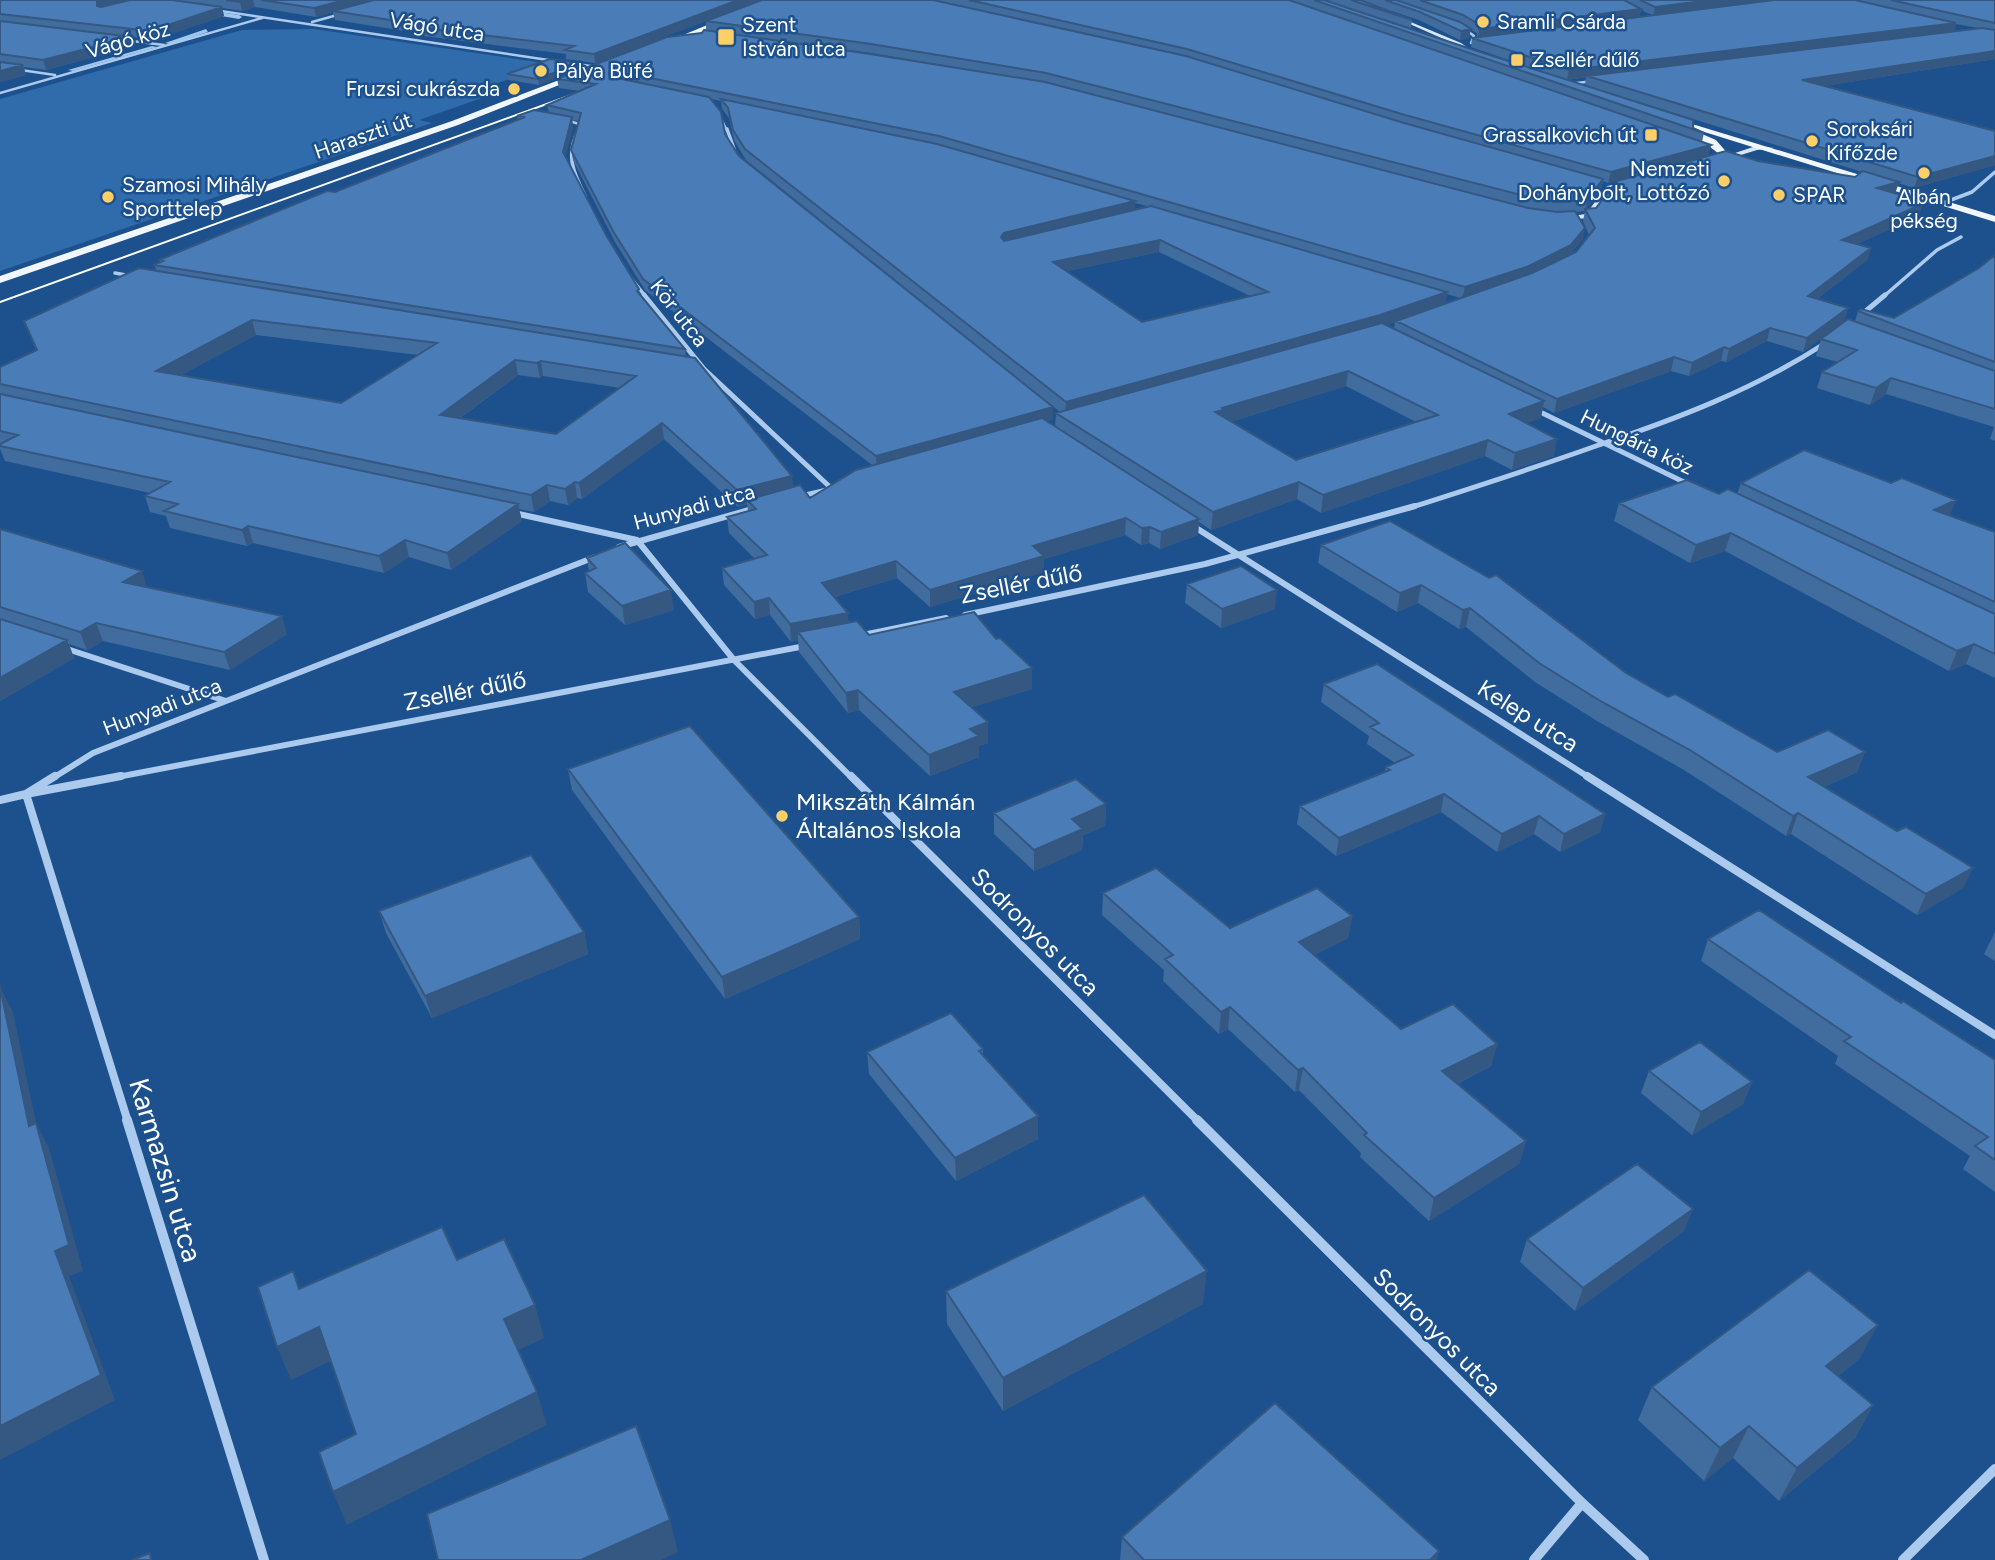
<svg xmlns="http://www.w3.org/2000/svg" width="1995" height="1560" font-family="Figtree,sans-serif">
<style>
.green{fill:#306bac}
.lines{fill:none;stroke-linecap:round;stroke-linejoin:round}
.stream{fill:#9ec6ef;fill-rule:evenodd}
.lane{stroke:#abcaed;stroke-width:2.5}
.street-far5{stroke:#abcaed;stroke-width:2.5}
.street-far4{stroke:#abcaed;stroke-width:3.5}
.street-far3{stroke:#abcaed;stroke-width:5}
.street-far2{stroke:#abcaed;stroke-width:6}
.street-far1{stroke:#abcaed;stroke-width:8}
.street{stroke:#abcaed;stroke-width:10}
.secondary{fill:#d7e7fa;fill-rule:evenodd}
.primary{fill:#f1f7ff;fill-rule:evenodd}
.tram{stroke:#fff;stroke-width:2}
.wall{fill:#406c9e;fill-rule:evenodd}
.shaded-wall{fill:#345881}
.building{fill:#4a7db8;stroke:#345881;stroke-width:2;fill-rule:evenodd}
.poi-dot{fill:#fdcf69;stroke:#1d518e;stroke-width:2.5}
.labels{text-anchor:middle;stroke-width:5;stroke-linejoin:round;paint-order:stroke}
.far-poi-label{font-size:21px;fill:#fff;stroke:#1d518e;text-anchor:start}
.far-street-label{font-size:21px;fill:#fff;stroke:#1d518e}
.street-label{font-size:24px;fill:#fff;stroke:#1d518e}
.poi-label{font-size:24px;fill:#fff;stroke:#1d518e;text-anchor:start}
.near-street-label{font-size:28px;fill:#fff;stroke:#1d518e}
</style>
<rect width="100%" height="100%" fill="#1d518e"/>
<!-- green -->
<path class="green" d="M314 29 551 64 479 90 496 93 419 120 432 123 0 271V99L242 30Z"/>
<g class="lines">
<!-- stream -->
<path class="stream" d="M205 10 239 15 242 17 239 19 203 13Z
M206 29 208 32 170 44 165 43Z
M152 46 157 47 73 71 68 70Z"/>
<!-- lane -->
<path class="lane" d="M1466 30 1474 36 1471 43"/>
<!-- street-far5 -->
<path class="street-far5" d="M214 10 555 61
M312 22 341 14
M124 40 164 45
M570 63 597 67
M0 67 55 75
M1568 84 1594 81
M0 93 262 18
M717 110 727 131
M566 120 579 124 578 131"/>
<!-- street-far4 -->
<path class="street-far4" d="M579 129C565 154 573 172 585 196
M727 129 734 149
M1943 203 1972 192 1995 172
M115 273 131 276
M630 277 646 297
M1883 297 1937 250 1961 237"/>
<!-- street-far3 -->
<path class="street-far3" d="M644 295 704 369 831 488
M1861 315 1885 295
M1534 409 1690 485
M801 496 827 490
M1409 508C1472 488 1534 468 1596 446 1676 419 1753 390 1824 344"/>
<!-- street-far2 -->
<path class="street-far2" d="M514 513 637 540 734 660 852 778
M1193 526 1590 778
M619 547 756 508
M965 615 1205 564 1415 506
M858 636 946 618
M64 648 226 701
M53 778 93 753 595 557
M112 778 805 646"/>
<!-- street-far1 -->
<path class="street-far1" d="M851 776 1199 1122
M1587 776 1995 1035
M26 794 121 776
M26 794 128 1122
M0 800 26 794 55 776"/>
<!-- street -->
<path class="street" d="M127 1120 264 1560
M1197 1120 1582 1503 1644 1560
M1534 1560 1582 1503
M1903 1560 1995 1469"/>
<!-- secondary -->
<path class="secondary" d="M1394 15 1461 43 1478 55 1473 56 1457 45 1394 17Z
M1756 146 1774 148 1757 150 1718 162 1714 160Z
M1628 182 1632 184 1631 186 1613 190 1591 218 1561 220 1557 218 1586 214 1607 186Z"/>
<!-- primary -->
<path class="primary" d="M768 0H777L673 44 666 42Z
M575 74 582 76 458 125 0 283V276L452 121Z
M1669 117 1995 216V222L1669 121Z
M1695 131 1716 140 1729 155 1746 162 1742 165C1720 159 1712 145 1692 136Z"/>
<!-- tram -->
<path class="tram" d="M0 302 577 93"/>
</g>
<!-- wall -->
<path class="wall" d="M0 0H761L595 63 566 59V54L424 36V34L335 20 333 12 316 17 255 7 242 11 222 8 224 16 153 40 133 37 135 46 46 70 24 67 26 75 0 82Z
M762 0H1324L1704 133 1702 142 1711 145 1708 156 1608 183 1603 181 1601 190 1586 209 1596 208 1758 161 1855 177 1862 172 1585 85 1586 77 1567 80 1471 47 1472 38 1477 37V33L1470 29 1469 38 1460 40 1419 20 1373 5 1412 20 1411 28 1324 0H1995V59L1824 86 1995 131V165L1914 188 1898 183 1895 194 1922 204 1919 216 1857 244 1871 248 1867 260 1817 299 1848 308 1844 321 1803 352 1767 341 1726 362 1721 361 1689 376 1671 371 1554 413 1543 407 1541 418 1526 423 1554 456 1512 470 1485 456 1321 513 1297 499 1211 530 1199 522 1198 535 1160 549 1149 543 1141 545 1125 535 1044 559V572L930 607 897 578 834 597 849 622 869 635 996 639 1032 668V689L971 707 988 743 979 746V757L930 776 859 710 848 713 799 652 798 640 791 642 770 615 755 619 724 585 722 568 755 559 729 533 727 517 748 511 747 504 738 507 664 439 582 499 577 498 568 505 550 501 534 512 519 509 522 521 451 570 409 557 384 573 253 543 247 546 170 528 166 516 150 512 145 496 150 493 5 461 0 449V367L36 350 24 321 157 271 154 265 160 262 159 260 335 192 518 120 517 116 549 113 547 105 580 91 559 88 557 79 667 37 1045 82 871 53 706 30V21ZM1641 10 1652 15 1639 17ZM1956 24 1978 28 1954 31ZM711 99 721 101 722 109 729 118 734 140 746 160 1060 412 1056 413 1055 427 1047 421 1053 419V407L739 156 725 134ZM572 120 579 121 571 150 573 160 615 242 645 290 872 465 810 498 793 487 686 357 685 349 640 294 639 289 606 235 565 157 573 127ZM1135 203 1147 206 1135 209ZM1585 211 1583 221 1589 235 1576 252 1570 254 1583 239 1576 212ZM1159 252 1250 296 1142 322 1067 271ZM1447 294 1460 298 1445 303ZM1395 322 1394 329 1386 325ZM256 335 418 355 341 403 181 375ZM518 375 540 378 543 376 620 388 556 434 460 418ZM1346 386 1416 422 1296 460 1230 422Z
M579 63 580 69 539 85 508 80 507 74Z
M1995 255V441L1990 439 1994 427 1886 394 1870 405 1817 388 1822 372 1838 362 1816 356 1821 339 1855 321 1858 311 1894 318 1979 268Z
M1741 483 1950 516 1995 532V678L1966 664 1949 671 1725 551 1690 563 1614 521 1619 503 1737 494Z
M1390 521 1626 673 1668 697 1777 752H1865L1857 772 1824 787 1963 888 1917 915 1791 834 1786 836 1684 770 1597 721 1535 682 1466 627 1459 629 1418 603 1397 612 1318 563 1321 545Z
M0 529 147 587 287 634 230 670 103 641 87 650 69 644 74 658 0 701Z
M587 558 674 610 625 625 588 592 585 573 589 571Z
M1187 584 1275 609 1221 628 1185 603Z
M1324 684 1605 814 1600 832 1560 852 1534 834 1497 852 1441 812 1336 856 1297 824 1300 806 1385 771 1386 767 1395 763 1367 744 1369 736 1321 702Z
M568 769 859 917 860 939 725 999 572 790Z
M1106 804 1105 826 1083 835 1082 850 1034 871 994 834V813Z
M1103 893 1230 928 1352 916 1348 938 1314 955 1401 1029 1497 1044 1491 1066 1457 1084 1526 1141 1519 1164 1429 1221 1360 1157 1361 1153 1299 1090 1295 1092 1228 1029 1219 1034 1163 981 1164 970 1102 915Z
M379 911 584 932 588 954 432 1018 386 933Z
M1995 932V961L1984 954Z
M1708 939 1901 1003 1995 1060V1192L1963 1169 1970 1156 1835 1064 1838 1056 1701 961Z
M983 1049V1056L1038 1139 956 1181 869 1074 867 1052Z
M1649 1071 1752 1082 1743 1104 1692 1135 1641 1093Z
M1684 1231 1575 1311 1520 1262 1527 1239Z
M946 1291 1203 1304 1003 1411 947 1324Z
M1860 1358 1838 1376 1873 1405 1855 1438 1779 1501 1733 1458 1704 1481 1638 1420 1652 1387Z
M1122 1537 1439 1551 1436 1560H1120Z"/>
<!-- shaded-wall -->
<path class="shaded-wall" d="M103 0H132L100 14 97 2Z
M248 0H253L255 7 242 11 240 2Z
M345 0H378L333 11V12L316 17 314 8Z
M738 0H761L595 63 594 54Z
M1711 0H1777L1653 16 1655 7Z
M222 7 224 16 153 40 150 31Z
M1641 9 1639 17 1478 38 1479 29Z
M1956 23 1954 32 1587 76 1586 77 1567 80 1569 70Z
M1471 29 1469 38 1460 40 1461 31Z
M132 37 135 46 46 70 43 60Z
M1995 51V59L1799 90 1802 80Z
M579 63 580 69 539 85 538 79Z
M23 65 26 75 0 82V71Z
M572 117 573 127 564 162 563 152Z
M1711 145 1708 156 1608 183 1611 172Z
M1995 156V165L1914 188 1918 177Z
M1603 179 1601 190 1585 211 1587 200Z
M1899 182 1895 194 1877 188Z
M1915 199 1912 209 1922 204 1919 216 1838 253 1842 240Z
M1135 201V213L1004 245 1001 237 1004 233Z
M1585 228 1583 239 1568 256 1526 277 1462 299 1465 287Z
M1160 240 1159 252 1053 274V262Z
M1871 248 1867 260 1804 309 1808 296Z
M1447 292 1445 305 1396 321 1395 322 1378 328 1065 416 1066 402Z
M1848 308 1844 321 1803 352 1807 338Z
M252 320 256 335 161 386 156 371Z
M1770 328 1767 341 1726 362 1729 349Z
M1724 347 1721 361 1689 376 1692 363Z
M1674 357 1671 371 1554 413 1557 399Z
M515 360 518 375 443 430 440 415Z
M541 361 543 376 540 378 537 363Z
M1348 371 1346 386 1223 424 1215 412 1222 408Z
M1891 378 1886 394 1870 405 1876 388Z
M1544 401 1541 418 1506 430 1509 414Z
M1053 407V419L877 469 876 456Z
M662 423 664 439 582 499 579 483Z
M1557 439 1554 456 1512 470 1515 453Z
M1488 440 1485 456 1321 513 1323 495Z
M792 476 794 492 747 500V504L738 507 737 490Z
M575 482 577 498 568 505 565 489Z
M1299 482 1297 499 1211 530 1213 512Z
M547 485 550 501 534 512 531 495Z
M1956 500 1949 518 1934 510Z
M518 504 522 521 451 570 447 553Z
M1126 518 1125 535 1044 559V572L930 607V590L1033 546Z
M1199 519 1198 535 1160 549 1161 532Z
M248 526 253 543 247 546 242 530Z
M1150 527 1149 543 1141 545 1142 528Z
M1731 533 1725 551 1690 563 1696 545Z
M405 540 409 557 384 573 379 556Z
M896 561 897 578 823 600 822 583Z
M142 571 148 589 123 582Z
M1421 585 1418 603 1397 612 1400 593Z
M671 590 674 610 625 625 622 606Z
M1277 590 1275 609 1221 628 1222 609Z
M769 598 770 615 755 619 754 602Z
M1470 608 1466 627 1459 629 1463 610Z
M848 613 849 630 798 632V640L791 642 790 624Z
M282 616 287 634 230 670 224 652Z
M96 623 103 641 87 650 80 632Z
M67 640 74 658 0 701V678Z
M1974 644 1966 664 1949 671 1957 651Z
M1032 668V689L954 713V692Z
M858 690 859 710 848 713 846 693Z
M988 722V743L979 746V757L930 776 929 755 970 729Z
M1865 752 1857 772 1801 797 1808 777Z
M1444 794 1441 812 1336 856 1339 838Z
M1106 804 1105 826 1083 835 1082 850 1034 871V850L1072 819Z
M1798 813 1791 834 1786 836 1793 816Z
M1605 814 1600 832 1560 852 1564 834Z
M1539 816 1534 834 1497 852 1502 834Z
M1973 868 1963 888 1917 915 1926 894Z
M1352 916 1348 938 1296 964 1299 942Z
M859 917 860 939 725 999 722 977Z
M584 932 588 954 432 1018 425 996Z
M0 980 1 989 13 1012 36 1123 49 1148 83 1271 69 1276 115 1400 0 1460V1426L55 1251 29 1126 0 1003Z
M1230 1007 1228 1029 1219 1034 1221 1012Z
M1497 1044 1491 1066 1436 1094 1442 1071Z
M1303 1068 1299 1090 1295 1092 1298 1070Z
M1752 1082 1743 1104 1692 1135 1701 1112Z
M1038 1116V1139L956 1181 955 1158Z
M1526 1141 1519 1164 1429 1221 1434 1198Z
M1693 1209 1684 1231 1575 1311 1583 1288Z
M1207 1271 1203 1304 1003 1411V1378Z
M535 1305 544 1338 514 1352 504 1319Z
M1878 1325 1860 1358 1809 1399 1826 1366Z
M319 1327 333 1360 291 1380 277 1347Z
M537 1392 547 1425 347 1525 333 1492Z
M1873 1405 1855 1438 1779 1501 1797 1468Z
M1749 1426 1733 1458 1704 1481 1720 1448Z
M670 1520 678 1552 661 1560H581Z
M1439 1551 1436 1560H1430Z"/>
<!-- building -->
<path class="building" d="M0 0H103L97 2V6L101 7 130 0H172L222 7 150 31 0 14Z
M226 0H248L240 2Z
M261 0H345L314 8Z
M374 0H738L594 54 565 50 574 46 423 28 428 26 333 11Z
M762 0H933L1186 56 1404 123 1603 179 1587 200 1557 202 1533 198 1046 73 871 44 706 21Z
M969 0H1289L1711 145 1611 172 1405 115 1187 49Z
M1314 0H1324L1474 50 1693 120V128L1704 133Z
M1351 0H1360L1412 20Z
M1385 0H1396L1460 22 1471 29 1461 31 1420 12Z
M1420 0H1624L1641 9 1479 29 1478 24 1463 15Z
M1640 0H1711L1655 7Z
M1774 0H1855L1956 23 1569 70 1472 38Z
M1891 0H1995V23Z
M0 21 132 37 43 60 0 54Z
M1982 28 1995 30V51L1802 80 1995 131V156L1918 177 1587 76Z
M704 30 870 54 1045 82 1528 208 1557 212 1575 211 1585 228 1571 245 1529 266 1465 287 939 136 610 70 609 74 612 77 709 97 721 112 725 134 739 156 1053 407 876 456 643 279 613 231 571 150 581 113 547 105 596 84 557 79 667 37 702 33Z
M550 59 579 63 538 79 507 74Z
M0 62 23 65 0 71Z
M721 99 937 144 1135 201 1004 233 1001 237 1004 241 1151 206 1447 292 1380 315 1066 402 745 149 733 130 728 108ZM1160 240 1268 292 1142 322 1053 262Z
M534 110 572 117 563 152 606 235 639 289 637 291 685 349 154 265 163 261 159 260 327 191 335 192 525 117 517 116Z
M1726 151 1758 161 1855 177 1863 171 1899 182 1877 188 1915 199 1911 201 1922 204 1842 240 1871 248 1808 296 1848 308 1807 338 1770 328 1729 349 1724 347 1692 363 1674 357 1557 399 1396 321 1532 273 1576 252 1595 228 1585 209 1596 208 1617 181Z
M1995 255V362L1858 311 1861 309 1894 318 1979 268Z
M139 268 695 358 792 476 737 490 662 423 579 483 575 482 565 489 547 485 531 495 0 384V367L37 350 24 321ZM252 320 437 343 341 403 156 371ZM515 360 537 363 541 361 636 376 556 434 440 415Z
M1848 319 1995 371V409L1891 378 1876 388 1822 372 1857 350 1821 339Z
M1382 323 1544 401 1509 414 1557 439 1515 453 1488 440 1323 495 1299 482 1213 512 1056 413ZM1348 371 1438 415 1296 460 1215 412 1224 410 1222 408Z
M0 394 518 504 447 553 405 540 379 556 248 526 242 530 164 511 178 504 145 496 170 482 0 446V444L18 435 0 431Z
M1042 418 1199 519 1161 532 1150 527 1142 528 1126 518 1033 546 1044 556 930 590 896 561 822 583 848 613 790 624 769 598 754 602 722 568 767 555 727 517 756 509 747 500 800 485 810 498 856 470Z
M1804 450 1891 483 1902 478 1956 500 1934 510 1995 532V602L1741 483Z
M1687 480 1719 494 1728 489 1995 614V654L1974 644 1957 651 1731 533 1696 545 1619 503Z
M1390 521 1489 578 1496 575 1626 673 1668 697 1675 694 1777 752 1828 730 1865 752 1808 777 1897 831 1906 827 1973 868 1926 894 1798 813 1793 816 1690 750 1602 702 1539 663 1470 608 1463 610 1421 585 1400 593 1321 545Z
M0 529 142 571 123 582 282 616 224 652 96 623 80 632 0 607Z
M625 543 671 590 622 606 585 573 596 568 587 558Z
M1241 566 1277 590 1222 609 1187 584Z
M974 612 996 639 1000 638 1032 668 954 692 988 722 970 729 979 736 929 755 858 690 846 693 798 632 857 621 869 635Z
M0 619 67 640 0 678Z
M1377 664 1605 814 1564 834 1539 816 1502 834 1444 794 1339 838 1300 806 1390 770 1386 767 1413 755 1370 727 1379 723 1324 684Z
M690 726 859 917 722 977 568 769Z
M1076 779 1106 804 1072 819 1083 829 1034 850 994 813Z
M531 855 584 932 425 996 379 911Z
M1156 868 1230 928 1317 888 1352 916 1299 942 1401 1029 1453 1004 1497 1044 1442 1071 1526 1141 1434 1198 1364 1135 1367 1133 1303 1068 1298 1070 1230 1007 1221 1012 1165 959 1173 955 1103 893Z
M1759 910 1901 1003 1903 1001 1995 1060V1160L1975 1146 1988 1137 1844 1041 1851 1037 1708 939Z
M0 987 29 1126 36 1123 69 1245 55 1251 101 1375 0 1426Z
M951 1013 983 1049 979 1051 1038 1116 955 1158 867 1052Z
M1700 1042 1752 1082 1701 1112 1649 1071Z
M1637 1164 1693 1209 1583 1288 1527 1239Z
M1144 1195 1207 1271 1003 1378 946 1291Z
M442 1227 457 1260 504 1239 535 1305 504 1319 537 1392 333 1492 319 1452 356 1434 319 1327 277 1347 258 1287 293 1271 299 1289Z
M1809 1270 1878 1325 1826 1366 1873 1405 1797 1468 1749 1426 1720 1448 1652 1387Z
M1275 1403 1439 1551 1430 1560H1144L1122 1537Z
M636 1426 670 1520 581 1560H438L427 1514Z
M150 1553 151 1560H132Z"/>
<!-- markers -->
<g class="poi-dot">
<circle cx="1483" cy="22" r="7"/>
<rect x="717" y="28" width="18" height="18" rx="3.5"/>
<rect x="1510" y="53" width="14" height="14" rx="3.5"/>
<circle cx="541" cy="71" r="7"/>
<circle cx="514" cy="89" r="7"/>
<rect x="1644" y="128" width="14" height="14" rx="3.5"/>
<circle cx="1812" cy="141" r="7"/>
<circle cx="1924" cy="173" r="7"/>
<circle cx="1724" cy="181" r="7"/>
<circle cx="1779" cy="195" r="7"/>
<circle cx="108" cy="197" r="7"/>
<circle cx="782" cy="816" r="7"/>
</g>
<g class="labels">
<!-- far-poi labels -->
<g class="far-poi-label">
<text x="1497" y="29">Sramli Csárda</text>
<text x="742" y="32">Szent<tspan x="742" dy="24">István utca</tspan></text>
<text x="1531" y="67">Zsellér dűlő</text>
<text x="555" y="78">Pálya Büfé</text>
<text x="500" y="96" text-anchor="end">Fruzsi cukrászda</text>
<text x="1826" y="136">Soroksári<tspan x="1826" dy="24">Kifőzde</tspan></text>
<text x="1637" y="142" text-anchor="end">Grassalkovich út</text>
<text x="1710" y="176" text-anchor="end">Nemzeti<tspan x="1710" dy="24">Dohánybolt, Lottózó</tspan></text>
<text x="122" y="192">Szamosi Mihály<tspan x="122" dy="24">Sporttelep</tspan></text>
<text x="1793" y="202">SPAR</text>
<text x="1924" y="204" text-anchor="middle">Albán<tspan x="1924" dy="24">pékség</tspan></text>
</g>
<!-- far-street labels -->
<g class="far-street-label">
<text transform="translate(437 27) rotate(9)" y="7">Vágó utca</text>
<text transform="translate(128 40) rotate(-16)" y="7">Vágó köz</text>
<text transform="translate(363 136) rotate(-19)" y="7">Haraszti út</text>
<text transform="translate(679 313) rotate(52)" y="7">Kör utca</text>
<text transform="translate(1637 442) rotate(26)" y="7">Hungária köz</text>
<text transform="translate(694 507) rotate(-15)" y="7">Hunyadi utca</text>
<text transform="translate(162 707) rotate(-21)" y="7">Hunyadi utca</text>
</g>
<!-- street labels -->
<g class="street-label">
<text transform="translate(1021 584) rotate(-11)" y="8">Zsellér dűlő</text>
<text transform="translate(465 691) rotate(-11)" y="8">Zsellér dűlő</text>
<text transform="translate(1528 716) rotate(32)" y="8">Kelep utca</text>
<text transform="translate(1035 932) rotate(45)" y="8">Sodronyos utca</text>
<text transform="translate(1437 1332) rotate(45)" y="8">Sodronyos utca</text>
</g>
<!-- poi labels -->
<g class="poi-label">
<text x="796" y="810">Mikszáth Kálmán<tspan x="796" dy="28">Általános Iskola</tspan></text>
</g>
<!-- near-street labels -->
<g class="near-street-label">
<text transform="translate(166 1170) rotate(73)" y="10">Karmazsin utca</text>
</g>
</g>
</svg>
